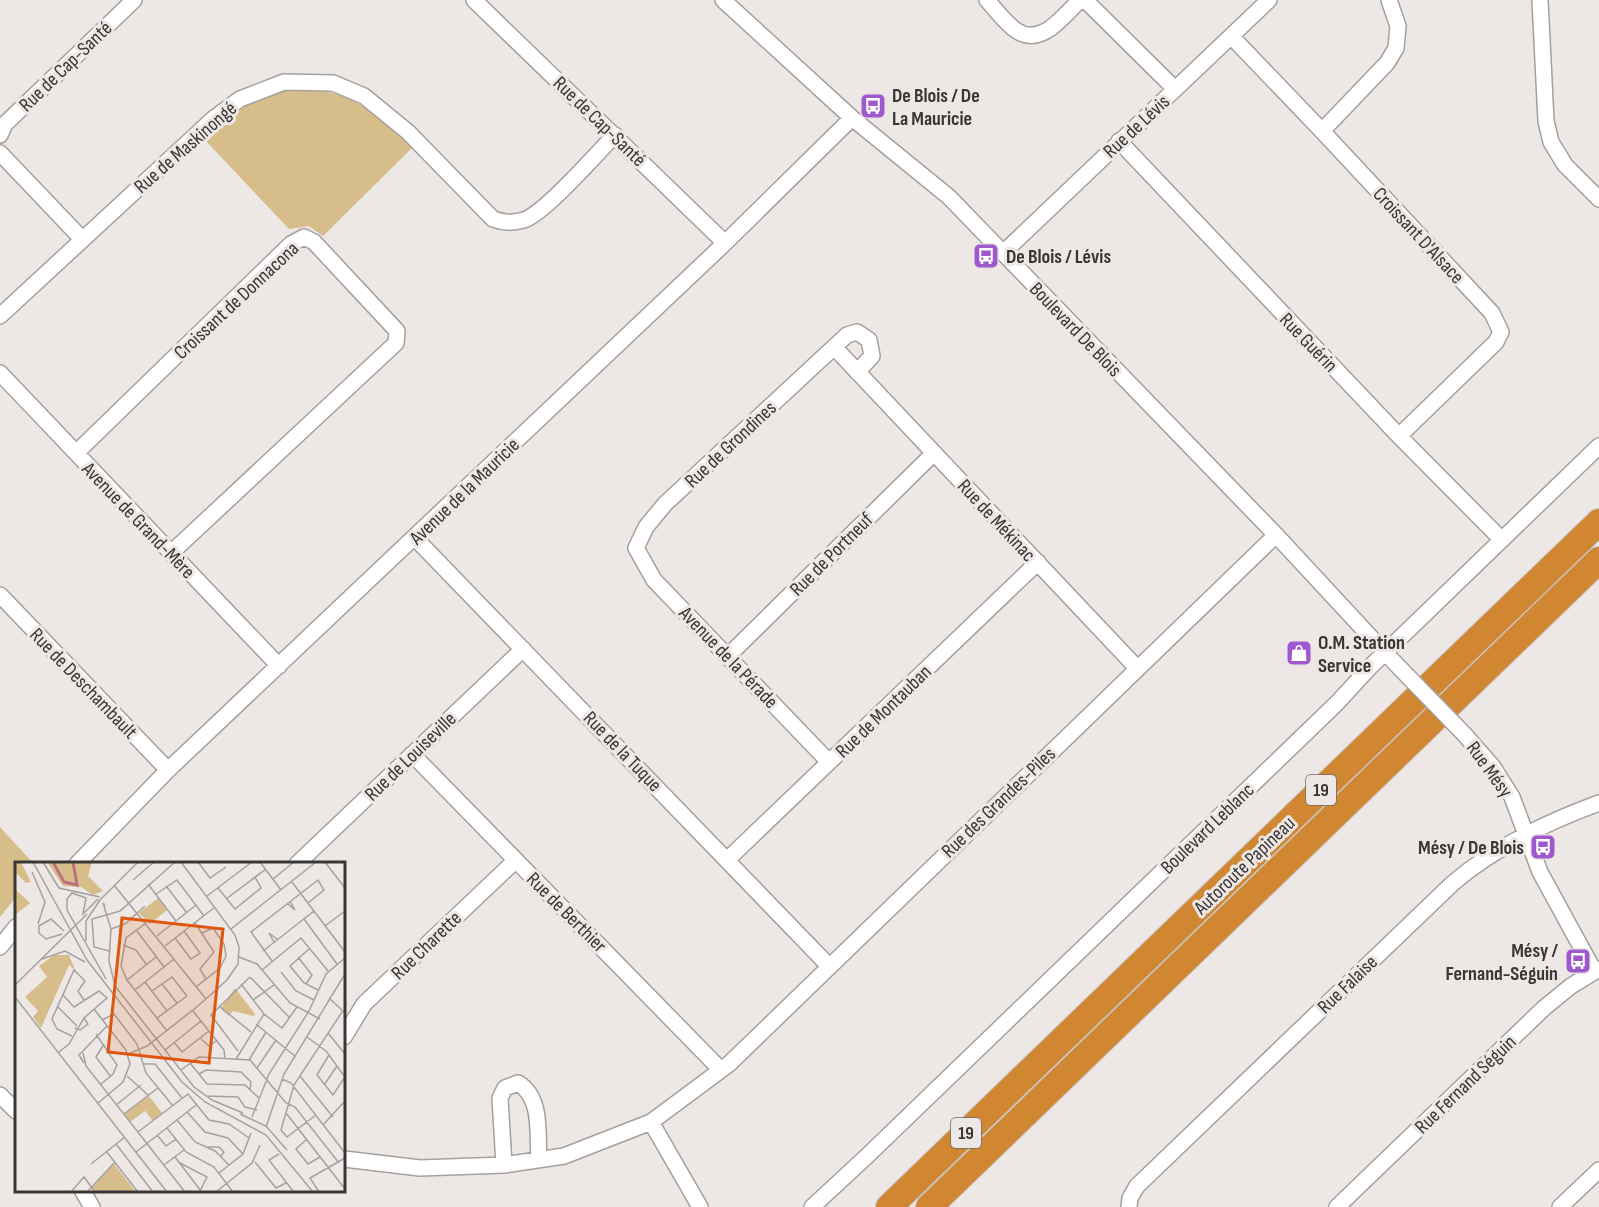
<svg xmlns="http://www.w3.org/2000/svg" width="1599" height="1207" font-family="'Sofia Sans Condensed',sans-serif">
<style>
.green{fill:#d7bd8a}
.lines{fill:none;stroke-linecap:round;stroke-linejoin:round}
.street-casing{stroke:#a5a09d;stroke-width:18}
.highway-casing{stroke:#c8c7c7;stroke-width:28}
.street{stroke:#fff;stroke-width:15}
.highway{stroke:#d18632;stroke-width:26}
.street-bridge-casing{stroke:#a5a09d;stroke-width:18;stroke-linecap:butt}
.street-bridge{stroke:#fff;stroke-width:15}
.labels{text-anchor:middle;stroke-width:6;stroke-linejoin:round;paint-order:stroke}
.shield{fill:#ede8e5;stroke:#6f6b6a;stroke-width:1.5}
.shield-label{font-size:18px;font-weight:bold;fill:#393636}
.street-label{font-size:20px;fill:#393636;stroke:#ede8e5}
.poi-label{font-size:20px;font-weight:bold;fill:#393636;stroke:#ede8e5;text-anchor:start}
.inset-river{fill:none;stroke:#bc7180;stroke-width:3}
.inset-road{fill:none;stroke:#a5a19f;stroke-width:1.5}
.view{fill:#df570e;fill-opacity:0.15;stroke:#df570e;stroke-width:3}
.inset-edge{fill:none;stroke:#393636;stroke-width:3}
</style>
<rect width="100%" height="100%" fill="#ede8e5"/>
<!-- green -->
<path class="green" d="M303 88C354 92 377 114 412 148L323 236 309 226 289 229 204 139C237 110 258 92 303 88Z
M0 827 33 863 16 864V897L0 917Z"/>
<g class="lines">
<!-- street casing -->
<g class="street-casing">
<path id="street" d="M474 0 725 243
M723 0 852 118 949 197 1276 535 1391 659
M987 0C996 10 1006 24 1017 31 1042 47 1064 15 1080 0
M1085 0 1175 89
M1540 0 1546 121 1551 142 1565 165 1599 199
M1231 36 1322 131 1492 313 1501 332 1496 342 1399 436
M1322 131 1387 63 1396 48 1398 26 1389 0
M0 135 5 124 134 0
M1119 141 1399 436 1502 540
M0 153 82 239
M1003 253 1269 0
M0 316 213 119 240 99 284 82 333 83 364 96 408 132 493 219C504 223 512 223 524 220 545 213 597 153 615 135
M834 347 1137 668
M0 373 279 666
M76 453 291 244 304 237 314 242 397 331 396 343 171 553
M415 538 829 966
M0 595 168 770
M728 656 934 453
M1465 735 1493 767 1512 797 1540 872 1594 971
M412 754 721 1070
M829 762 654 580 636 548 646 527 665 504 847 335 857 332 869 340 872 356 857 372
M728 859 1038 562
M77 864 168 770 725 243 852 118
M297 864 523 649
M0 947 16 927
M344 1037 364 1004 516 860
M0 1095 16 1111
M651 1122 700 1207
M344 1159 420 1168 504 1165 564 1156 651 1122 729 1064 1276 535
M504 1165 500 1098 505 1088 518 1083C543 1098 537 1135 539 1160
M82 1190 92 1207
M812 1207 866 1157 1337 703 1371 666 1599 446
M1129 1207 1130 1198 1137 1186 1453 883C1495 847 1547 822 1599 803
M1337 1207 1544 1008 1571 986 1599 969
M1560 1207 1599 1170"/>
</g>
<!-- highway casing -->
<g class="highway-casing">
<path id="highway" d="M889 1207 1599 522
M929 1207 1599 560"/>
</g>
<!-- street -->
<use href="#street" class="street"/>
<!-- highway -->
<use href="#highway" class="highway"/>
<!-- street-bridge casing -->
<g class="street-bridge-casing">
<path id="street-bridge" d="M1393 661 1465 735"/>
</g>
<!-- street-bridge -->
<use href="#street-bridge" class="street-bridge"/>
</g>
<!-- icons -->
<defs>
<g id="bus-square" transform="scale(1.35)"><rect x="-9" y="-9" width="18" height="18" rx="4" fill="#9f59ce" stroke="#ede8e5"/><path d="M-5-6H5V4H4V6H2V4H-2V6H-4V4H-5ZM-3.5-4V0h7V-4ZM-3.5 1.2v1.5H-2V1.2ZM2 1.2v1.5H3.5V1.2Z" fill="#fff"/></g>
<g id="shop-square" transform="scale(1.35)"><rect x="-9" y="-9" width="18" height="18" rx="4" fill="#9f59ce" stroke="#ede8e5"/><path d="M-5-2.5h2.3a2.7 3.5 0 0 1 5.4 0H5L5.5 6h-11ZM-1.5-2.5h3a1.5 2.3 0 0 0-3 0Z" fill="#fff"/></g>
</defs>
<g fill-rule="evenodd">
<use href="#bus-square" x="873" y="106"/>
<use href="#bus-square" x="986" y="256"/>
<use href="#shop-square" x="1299" y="653"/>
<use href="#bus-square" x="1543" y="847"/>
<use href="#bus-square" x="1578" y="961"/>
</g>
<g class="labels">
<!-- shield labels -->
<g class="shield">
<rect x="1306" y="775" width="30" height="30" rx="4.5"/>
<rect x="951" y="1118" width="30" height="30" rx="4.5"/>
</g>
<g class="shield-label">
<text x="1321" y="796">19</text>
<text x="966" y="1139">19</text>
</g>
<!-- street labels -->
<g class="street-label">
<text transform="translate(65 66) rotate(-44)" y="7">Rue de Cap-Santé</text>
<text transform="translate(600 121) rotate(44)" y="7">Rue de Cap-Santé</text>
<text transform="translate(1136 126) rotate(-43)" y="7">Rue de Lévis</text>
<text transform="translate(185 147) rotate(-41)" y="7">Rue de Maskinongé</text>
<text transform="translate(1419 235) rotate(47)" y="7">Croissant D'Alsace</text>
<text transform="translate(236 300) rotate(-43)" y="7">Croissant de Donnacona</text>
<text transform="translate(1076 329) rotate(46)" y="7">Boulevard De Blois</text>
<text transform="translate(1309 342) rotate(46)" y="7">Rue Guérin</text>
<text transform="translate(730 444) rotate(-43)" y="7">Rue de Grondines</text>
<text transform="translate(464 491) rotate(-44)" y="7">Avenue de la Mauricie</text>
<text transform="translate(139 520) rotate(46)" y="7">Avenue de Grand-Mère</text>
<text transform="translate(997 520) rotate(47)" y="7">Rue de Mékinac</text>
<text transform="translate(831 554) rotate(-45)" y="7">Rue de Portneuf</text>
<text transform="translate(729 657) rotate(46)" y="7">Avenue de la Pérade</text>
<text transform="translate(84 683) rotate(46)" y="7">Rue de Deschambault</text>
<text transform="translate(883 711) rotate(-44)" y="7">Rue de Montauban</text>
<text transform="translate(623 751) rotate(46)" y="7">Rue de la Tuque</text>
<text transform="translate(410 756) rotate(-44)" y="7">Rue de Louiseville</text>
<text transform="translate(1490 769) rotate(54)" y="7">Rue Mésy</text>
<text transform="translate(998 802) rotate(-44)" y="7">Rue des Grandes-Piles</text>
<text transform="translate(1207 828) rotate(-44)" y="7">Boulevard Leblanc</text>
<text transform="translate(1244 865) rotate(-44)" y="7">Autoroute Papineau</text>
<text transform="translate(567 912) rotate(45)" y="7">Rue de Berthier</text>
<text transform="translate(426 945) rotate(-44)" y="7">Rue Charette</text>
<text transform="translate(1347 984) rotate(-44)" y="7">Rue Falaise</text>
<text transform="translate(1465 1084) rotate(-44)" y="7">Rue Fernand Séguin</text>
</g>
<!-- poi labels -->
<g class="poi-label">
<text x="892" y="102">De Blois / De<tspan x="892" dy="23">La Mauricie</tspan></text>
<text x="1006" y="263">De Blois / Lévis</text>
<text x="1318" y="649">O.M. Station<tspan x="1318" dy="23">Service</tspan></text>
<text x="1524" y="854" text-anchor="end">Mésy / De Blois</text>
<text x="1558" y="957" text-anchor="end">Mésy /<tspan x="1558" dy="23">Fernand-Séguin</tspan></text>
</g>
</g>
<!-- overview -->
<g transform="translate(15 862)">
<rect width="330" height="330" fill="#ede8e5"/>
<path d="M0 0H6L16 20 11 21 0 10ZM32 0H77L73 14 88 29 78 33 66 25 48 24ZM0 27 15 41 0 53ZM143 36 152 48 135 62 124 51ZM39 93H54L60 108 54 103 26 166 18 155 23 149 10 135 32 115 24 104ZM220 126 240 152 239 154 218 149 214 154 206 146ZM134 234 147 251 138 259 130 249 115 260 109 252ZM99 302 121 330H81L77 325Z" fill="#d7bd8a"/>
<path class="inset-river" d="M38 0 49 20 62 23 58 0"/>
<path class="inset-road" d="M18 0 72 98 167 220 190 240 251 273 298 330M28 0 44 26 85 35M183 0 195 16 211 5M245 0 266 28M310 0 330 26M17 10 30 40 23 62M258 17 279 0M118 18 139 0M277 20 330 90M133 22 161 59M99 23 191 137M151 24 172 51M203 26 220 47 246 26 240 15M141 32 162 18 189 54M192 34 237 0M211 37 251 7M83 40 123 0M272 41 280 48 275 39M90 44 88 41 96 67 94 99 100 124 179 225 197 238 228 251M68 52 71 36 57 31 52 37V48L91 117M67 53 83 37M289 57 322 102M131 61 111 76 106 104 112 118 152 169M180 61 199 90 185 107 191 117M310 64 330 49M96 67 110 62 130 44M216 67 301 0M122 69 149 105M47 72 31 77 24 71V64L36 57 49 69M142 74 181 43M160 76 176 97 185 91 169 69M71 79V59L85 38M259 80 254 71 263 78M108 83 121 88 131 102M150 84 200 45M294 87 275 104 289 121 303 128M94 89 79 85 77 57 105 49 160 0M248 89 299 49M224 95 242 102 275 141 305 157M283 95 297 113 291 122M27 97 50 89 70 100M257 99 236 70 303 18 309 28 293 41M247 108 286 76 313 109M266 110 281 129 299 138M235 115 275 156M112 118 141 95M130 120 152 149M147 122 162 141M226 122 249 152 267 166 282 145M0 123 72 52M181 125 205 106 211 94 209 82 198 66 187 71M120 128 159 97M137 129 157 115 172 134M0 135 152 330M314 136 330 151M238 138 259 123M43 145 62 164M205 145 236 170M79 147 111 188 115 202 108 220 83 241M178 149 209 188 210 197M142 156 172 134M87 158 99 152 122 182 131 211 158 244M241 162 281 195M60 166 65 168 73 162 69 156M313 171 330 192M81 172 102 203 98 212 86 222M57 174 42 167 37 157 59 108 70 119 63 129 69 138M292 175 311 189 330 215 318 233 302 213 314 193M186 177 194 184 201 179M159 180 167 190 194 169M89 182 81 195 96 215M150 188 186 159M223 189 196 153 235 115M44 190 54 182 69 156 92 136 84 129 59 145 48 133M68 191 71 204 170 330M113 192 132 184 183 144 212 118 223 102 224 85 220 73 166 0M221 197 249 152M234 198 251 170M69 201 64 193 92 164M175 201 192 222 230 223 245 237M128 202H140L167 236M242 206 261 178M166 208 184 195 235 198 271 241 280 245 324 301M184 212 191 208 226 210 236 220 235 228M112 214 133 233M285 214 318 255M267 217 276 221 330 291M309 223 322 204M191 234 223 235 230 245 242 248M101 243 126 223M172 250 190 270 213 276 228 292M271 251 330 327M109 252 143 226M225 252 251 264 272 288M301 253 272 275 266 268 279 223 327 150M237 255 254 212 294 149 311 112 330 96M162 258 180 280 200 289 214 303M308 263 330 239M251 265 269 212 330 112M152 266 171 290 199 305 218 330M123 270 173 232 194 258 214 262 234 276M142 273 151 284 161 277M292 277 281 287 293 302 305 295M101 282 138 330M193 285H204L209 290 206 294M91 289 123 330M121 290 181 243M264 292 254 298 278 329M160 295 186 329M163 300 192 315 185 329M240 300 261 326 271 321M76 302 110 275M149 303 169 288M204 311 228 292 236 271M56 330 69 315 80 330M72 330 100 300M201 330 237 301 245 283M304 330 295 316 330 296"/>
<path class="view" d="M107 56 208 67 194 201 93 190Z"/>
<rect width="330" height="330" class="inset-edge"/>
</g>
</svg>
